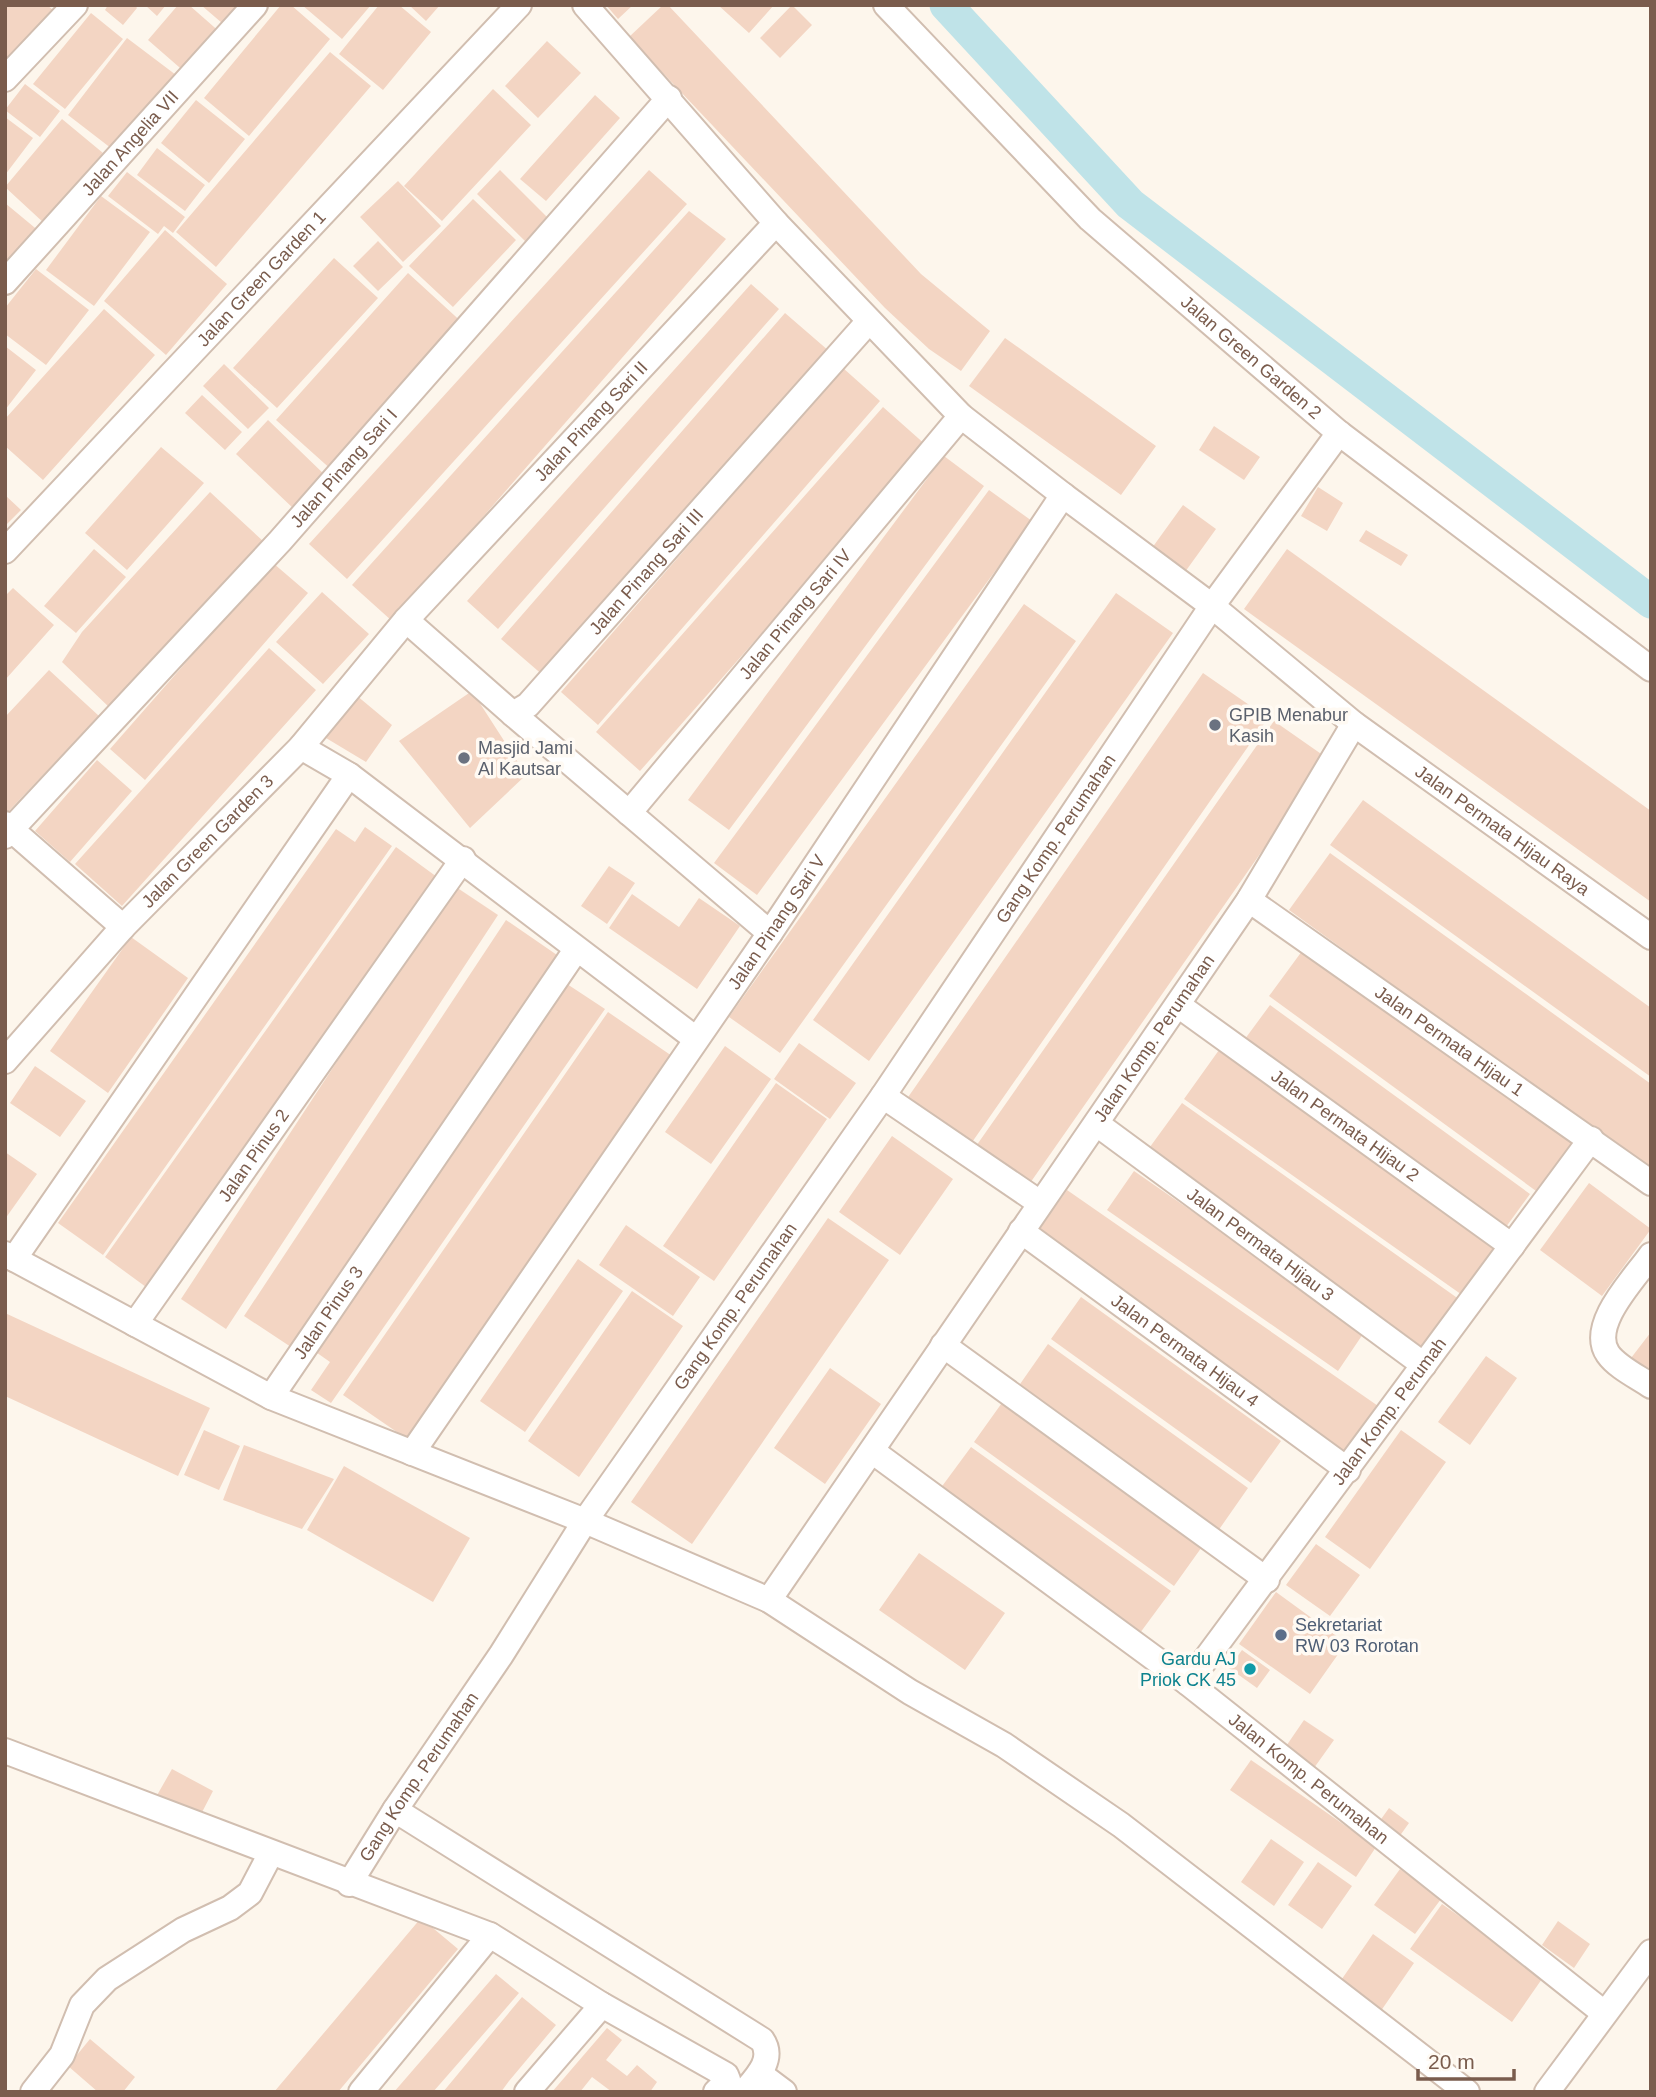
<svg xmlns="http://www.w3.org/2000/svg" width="1656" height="2097" font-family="Arial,sans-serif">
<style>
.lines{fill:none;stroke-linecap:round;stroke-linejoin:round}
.canal{stroke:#bfe3e8;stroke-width:33}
.building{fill:#f3d5c3}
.minor-casing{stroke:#d1beb0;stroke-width:28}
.minor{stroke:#fff;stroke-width:24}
.worship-dot{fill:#6b7280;stroke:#fffaf3;stroke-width:2.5}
.service-dot{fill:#5c6f8a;stroke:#fffaf3;stroke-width:2.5}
.culture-dot{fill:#0f9aa8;stroke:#fffaf3;stroke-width:2.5}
.labels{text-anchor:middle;stroke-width:7;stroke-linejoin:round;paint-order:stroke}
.street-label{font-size:18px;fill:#7a5c4d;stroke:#fffaf3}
.worship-label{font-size:18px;fill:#5b616d;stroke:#fffaf3;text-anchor:start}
.service-label{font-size:18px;fill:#4e5e75;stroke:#fffaf3;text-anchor:start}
.culture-label{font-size:18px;fill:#0d838f;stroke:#fffaf3;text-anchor:end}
</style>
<rect width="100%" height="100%" fill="#fdf6ec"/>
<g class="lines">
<!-- canal -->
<path class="canal" d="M946 5 1130 204 1651 602"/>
</g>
<!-- building -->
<path class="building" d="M5 5H47L53 10 5 66Z
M108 5H135L137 8 123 25 105 10Z
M145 5H166L157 16Z
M178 5H189L222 34 187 74 148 40Z
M201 5H250L229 29Z
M281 5H291L330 39 249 136 204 98Z
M302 5H371L342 39Z
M379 5H399L431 32 383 90 339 54Z
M409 5H440L426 21Z
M606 5H633L618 19Z
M663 5H668L921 274 990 331 961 371 929 349 885 308 629 37Z
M718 5H774L749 33Z
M792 5 812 25 780 58 760 38Z
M91 13 123 39 65 109 33 84Z
M127 38 176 75 116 152 68 115Z
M547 41 581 73 538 118 505 86Z
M330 52 371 86 216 267 176 232Z
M25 84 60 111 40 137 5 110Z
M493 89 531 125 442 221 404 186Z
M595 95 620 118 546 201 520 179Z
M196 100 245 139 209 183 161 143Z
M5 117 33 138 5 175Z
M62 119 103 153 45 224 5 187Z
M157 148 205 185 185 211 137 175Z
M500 170 549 219 526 242 477 194Z
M649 170 687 204 347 579 309 544Z
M127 172 185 217 173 233 164 226 158 234 108 196Z
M398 181 441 226 403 262 360 217Z
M101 196 150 232 94 306 46 270Z
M473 199 516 240 453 307 409 266Z
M5 203 40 232 5 273Z
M689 211 726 239 392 621 352 585Z
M165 230 227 284 166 355 104 301Z
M378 241 403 267 378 291 353 266Z
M334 258 378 298 277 408 233 368Z
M36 269 89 310 46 365 5 334V308Z
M408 273 466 326 334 472 276 420Z
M751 284 779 309 498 629 467 601Z
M104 309 155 355 43 480 5 446V419Z
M785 313 829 351 545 677 501 639Z
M1005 338 1156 446 1121 495 969 386Z
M5 346 36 370 5 410Z
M224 364 269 408 248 429 203 386Z
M843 368 880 401 598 725 561 692Z
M202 395 242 432 225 450 185 413Z
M883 407 927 446 640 771 596 732Z
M268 420 327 477 295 510 236 454Z
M1214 426 1260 457 1244 480 1199 450Z
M161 447 204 483 127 570 85 533Z
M944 456 984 486 729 830 688 800Z
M1318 487 1343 503 1327 531 1301 516Z
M989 490 1032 521 757 895 714 863Z
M210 492 264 542 111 709 62 662 82 632Z
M5 495 21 510 5 526Z
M1183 505 1216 529 1185 572 1152 548Z
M1366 530 1408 555 1401 566 1359 541Z
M94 549 126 577 76 633 44 606Z
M1287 549 1651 811V902L1244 609Z
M273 563 308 593 145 780 110 749Z
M13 588 54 625 5 680V596Z
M322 592 369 634 323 684 276 642Z
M1116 593 1173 633 869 1061 813 1020Z
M1024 604 1076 641 780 1053 729 1017Z
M269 648 316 690 122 906 75 864Z
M49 670 99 716 5 815V717Z
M1203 673 1268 718 968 1148 904 1103Z
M472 691 526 775 470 828 399 741Z
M356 695 392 725 366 762 326 738Z
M1274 721 1327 758 1028 1186 974 1149Z
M97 760 132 791 70 862 35 831Z
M1363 800 1651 1008V1077L1330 845Z
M365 827 392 846 103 1255 58 1223 336 829 355 842Z
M396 847 437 877 146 1287 105 1257Z
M1330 853 1651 1084V1172L1289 910Z
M609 866 635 883 607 924 581 906Z
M453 885 498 915 226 1329 181 1299Z
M632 894 679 927 699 898 740 926 697 989 609 928Z
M506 920 557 955 294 1349 244 1316Z
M131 937 188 978 108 1093 50 1051Z
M1305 947 1579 1146 1543 1196 1269 996Z
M564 982 605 1009 331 1403 311 1390 330 1362 313 1350Z
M1270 1005 1530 1194 1503 1231 1242 1043Z
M608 1012 672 1056 407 1439 343 1395Z
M799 1043 856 1083 830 1119 774 1079Z
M725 1046 771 1079 711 1164 665 1132Z
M1219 1050 1499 1249 1465 1297 1184 1099Z
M35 1066 86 1101 60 1137 10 1103Z
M776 1083 827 1119 714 1281 663 1246Z
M1182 1103 1463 1302 1428 1351 1147 1151Z
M892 1136 953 1179 900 1255 839 1212Z
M5 1152 37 1174 5 1219Z
M1134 1171 1365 1331 1338 1371 1107 1210Z
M1589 1183 1651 1229 1602 1296 1540 1250Z
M1067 1190 1381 1408 1348 1456 1034 1237Z
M828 1218 889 1260 692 1544 631 1502Z
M626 1225 700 1277 673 1316 599 1265Z
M578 1259 623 1291 525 1432 480 1401Z
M632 1291 683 1326 579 1477 528 1441Z
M1081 1297 1281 1441 1251 1483 1051 1339Z
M5 1313 210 1408 178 1476 5 1396Z
M1651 1332V1373L1631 1358Z
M1048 1344 1248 1488 1218 1531 1018 1387Z
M1486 1356 1517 1378 1470 1445 1438 1422Z
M830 1368 881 1404 825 1484 774 1448Z
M1004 1400 1204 1544 1174 1586 974 1442Z
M204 1430 240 1446 219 1490 184 1475Z
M1401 1430 1446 1462 1370 1569 1325 1537Z
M244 1445 334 1479 302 1529 223 1500Z
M971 1447 1171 1591 1140 1633 940 1489Z
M344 1466 470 1538 433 1602 307 1530Z
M1316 1544 1360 1575 1330 1616 1286 1585Z
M919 1553 1005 1613 965 1670 879 1610Z
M1276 1592 1346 1643 1310 1694 1239 1644Z
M1242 1650 1270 1670 1257 1688 1229 1668Z
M1304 1720 1334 1740 1309 1775 1280 1755Z
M1251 1760 1376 1847 1356 1877 1230 1790Z
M172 1769 213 1791 198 1820 156 1797Z
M1389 1808 1409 1823 1399 1837 1379 1822Z
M1271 1839 1304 1862 1274 1906 1241 1882Z
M1318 1862 1352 1886 1322 1929 1288 1905Z
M1400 1869 1441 1899 1415 1934 1374 1905Z
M1442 1904 1544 1976 1512 2022 1410 1949Z
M421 1918 458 1949 338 2092H274Z
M1558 1921 1590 1944 1574 1968 1542 1945Z
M1373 1934 1414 1963 1376 2018 1335 1989Z
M496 1974 519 1993 461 2060 433 2092H394Z
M522 1997 556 2025 509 2081 501 2092H443Z
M607 2028 622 2040 606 2060 627 2076 637 2065 657 2082 650 2092H612L592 2077 580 2092H552Z
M90 2039 135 2077 123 2092H98L68 2066Z"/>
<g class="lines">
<!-- minor casing -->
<g class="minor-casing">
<g id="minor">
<path id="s1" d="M886 5 1090 219 1339 433 1651 669"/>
<path d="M5 79 75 5"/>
<path id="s2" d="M5 282 255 5"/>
<path id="s3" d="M1063 495 1212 606 1354 724 1651 937"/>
<path id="s4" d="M5 551 519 5"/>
<path id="s5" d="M406 620 513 714 528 705 869 321"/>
<path d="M513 714 770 933"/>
<path d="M301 747 349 775 696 1039"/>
<path id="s6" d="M629 813 961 416"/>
<path d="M5 824 123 927"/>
<path id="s7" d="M5 836 280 541 669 98"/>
<path id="s8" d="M1249 900 1651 1183"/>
<path id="s9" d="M1178 1005 1512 1246"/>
<path id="s10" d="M5 1061 123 927 301 747 406 620 776 223"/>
<path d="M883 1096 1040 1203"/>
<path id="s11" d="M1097 1124 1424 1365"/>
<path id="s12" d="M1021 1231 1348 1470"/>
<path d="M5 1254 271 1397 585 1521 769 1600 910 1692 1004 1745 1121 1825 1467 2092"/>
<path d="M1651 1255C1635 1278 1588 1325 1608 1354 1617 1367 1638 1377 1651 1386"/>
<path d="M14 1259 349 775"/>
<path id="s13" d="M135 1324 463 859"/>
<path d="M943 1345 1267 1580"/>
<path id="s14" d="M271 1397 576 950"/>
<path id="s15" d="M872 1451 1188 1683 1604 2013"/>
<path id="s16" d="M412 1453 770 933 1063 495 961 416 776 223 585 5"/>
<path id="s17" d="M769 1600 1249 900 1354 724"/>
<path id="s18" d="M1188 1683 1591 1139"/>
<path d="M5 1751 490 1935 602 2005 726 2075 728 2080 716 2092"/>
<path d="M395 1810 762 2040C775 2059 757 2077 744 2092"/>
<path id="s19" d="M349 1884 395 1810 501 1655 585 1521 883 1096 1212 606 1339 433"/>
<path d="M760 2074 784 2092"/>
<path d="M33 2092 62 2055 82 2005 107 1979 183 1930 230 1908 250 1893 271 1853"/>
<path d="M361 2092 490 1935"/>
<path d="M527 2092 602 2005"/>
<path d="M1547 2092 1651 1952"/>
</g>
</g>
<!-- minor -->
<use href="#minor" class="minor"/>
</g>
<!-- markers -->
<g class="worship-dot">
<circle cx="1215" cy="725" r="7"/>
<circle cx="464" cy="758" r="7"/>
</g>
<circle class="service-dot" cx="1281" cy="1635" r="7"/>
<circle class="culture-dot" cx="1250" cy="1669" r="7"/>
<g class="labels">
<!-- street labels -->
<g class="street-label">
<text dy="6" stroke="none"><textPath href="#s2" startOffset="187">Jalan Angelia VII</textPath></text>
<text dy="6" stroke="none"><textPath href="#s4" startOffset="374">Jalan Green Garden 1</textPath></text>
<text dy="6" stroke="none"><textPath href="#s1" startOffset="508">Jalan Green Garden 2</textPath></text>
<text dy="6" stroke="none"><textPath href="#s10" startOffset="868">Jalan Pinang Sari II</textPath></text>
<text dy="6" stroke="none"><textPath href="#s7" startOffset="500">Jalan Pinang Sari I</textPath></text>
<text dy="6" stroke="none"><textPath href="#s5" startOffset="338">Jalan Pinang Sari III</textPath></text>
<text dy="6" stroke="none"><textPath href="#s6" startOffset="259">Jalan Pinang Sari IV</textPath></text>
<text dy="6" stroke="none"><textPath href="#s3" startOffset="553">Jalan Permata Hijau Raya</textPath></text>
<text dy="6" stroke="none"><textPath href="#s19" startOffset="1262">Gang Komp. Perumahan</textPath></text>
<text dy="6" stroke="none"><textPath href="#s10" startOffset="299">Jalan Green Garden 3</textPath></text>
<text dy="6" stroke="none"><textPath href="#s16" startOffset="644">Jalan Pinang Sari V</textPath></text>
<text dy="6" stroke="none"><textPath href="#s17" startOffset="681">Jalan Komp. Perumahan</textPath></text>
<text dy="6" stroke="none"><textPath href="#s8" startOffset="245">Jalan Permata Hijau 1</textPath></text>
<text dy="6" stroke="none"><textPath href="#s9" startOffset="206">Jalan Permata Hijau 2</textPath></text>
<text dy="6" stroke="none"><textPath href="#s13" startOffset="206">Jalan Pinus 2</textPath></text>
<text dy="6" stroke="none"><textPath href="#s11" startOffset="203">Jalan Permata Hijau 3</textPath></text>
<text dy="6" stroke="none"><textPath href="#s19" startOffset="695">Gang Komp. Perumahan</textPath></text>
<text dy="6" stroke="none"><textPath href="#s14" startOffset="102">Jalan Pinus 3</textPath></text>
<text dy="6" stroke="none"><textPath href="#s12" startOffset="203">Jalan Permata Hijau 4</textPath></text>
<text dy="6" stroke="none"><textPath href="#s18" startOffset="338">Jalan Komp. Perumah</textPath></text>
<text dy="6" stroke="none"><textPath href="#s19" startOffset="128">Gang Komp. Perumahan</textPath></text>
<text dy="6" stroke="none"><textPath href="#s15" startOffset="546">Jalan Komp. Perumahan</textPath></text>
</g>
<!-- worship labels -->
<g class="worship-label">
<text x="1229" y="721">GPIB Menabur<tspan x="1229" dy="21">Kasih</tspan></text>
<text x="478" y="754">Masjid Jami<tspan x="478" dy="21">Al Kautsar</tspan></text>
</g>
<!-- service labels -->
<g class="service-label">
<text x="1295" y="1631">Sekretariat<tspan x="1295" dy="21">RW 03 Rorotan</tspan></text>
</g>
<!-- culture labels -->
<g class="culture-label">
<text x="1236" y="1665">Gardu AJ<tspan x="1236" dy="21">Priok CK 45</tspan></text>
</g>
</g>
<!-- border -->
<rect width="1656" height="2097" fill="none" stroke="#7a5c4d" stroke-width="14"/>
<!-- scale -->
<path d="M1418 2069v10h96v-10" fill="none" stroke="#7a5c4d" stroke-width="3.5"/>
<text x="1428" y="2069" font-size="21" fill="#7a5c4d" stroke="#fffaf3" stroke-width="5" paint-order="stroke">20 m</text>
</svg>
